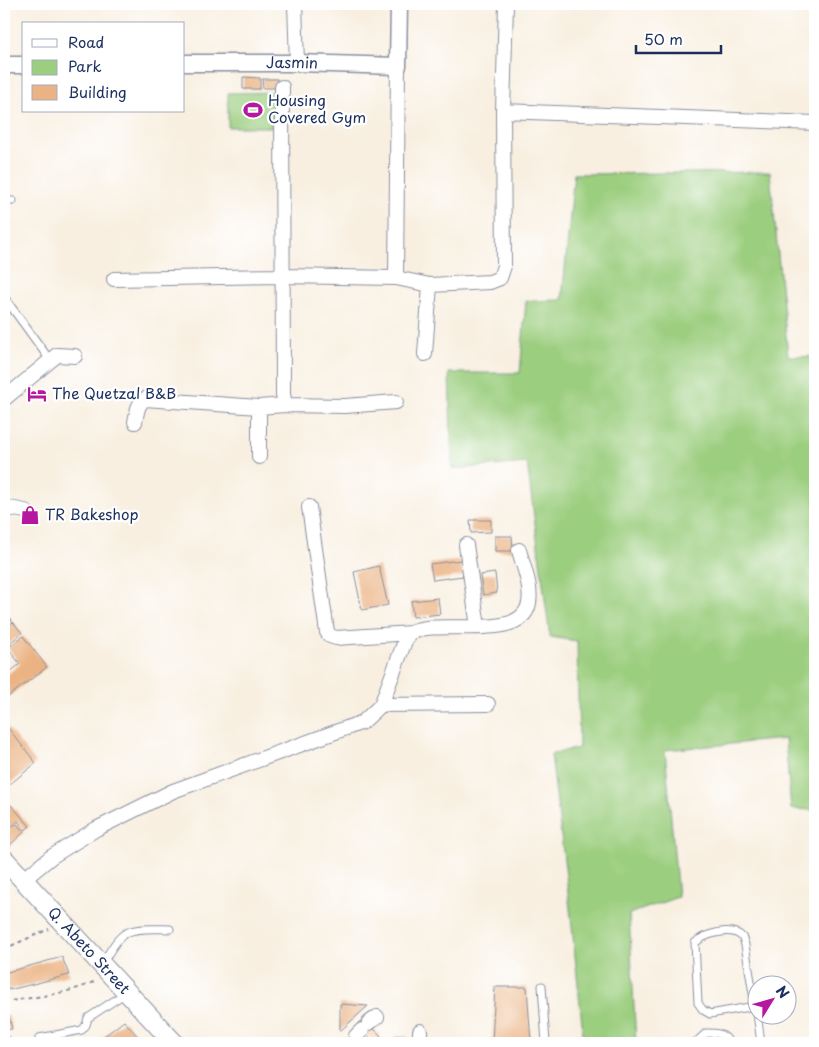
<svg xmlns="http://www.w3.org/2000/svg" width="819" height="1047" font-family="'Playpen Sans',sans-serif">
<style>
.green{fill:#9bce7e;stroke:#5b7e6e}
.building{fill:#ebb383}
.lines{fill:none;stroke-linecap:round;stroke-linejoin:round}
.service-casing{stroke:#8a8f9f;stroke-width:9}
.minor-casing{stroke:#8a8f9f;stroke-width:16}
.tertiary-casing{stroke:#8a8f9f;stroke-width:19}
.secondary-casing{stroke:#8a8f9f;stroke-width:21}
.path{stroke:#8a8f9f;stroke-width:2;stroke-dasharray:4 4;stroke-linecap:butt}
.service{stroke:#fff;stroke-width:7}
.minor{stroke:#fff;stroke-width:14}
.tertiary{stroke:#fff;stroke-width:16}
.secondary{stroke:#fff;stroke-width:19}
.labels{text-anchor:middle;stroke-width:4.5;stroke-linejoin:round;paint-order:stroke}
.street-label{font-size:15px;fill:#1b2f5e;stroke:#fff}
.poi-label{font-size:15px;fill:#1b2f5e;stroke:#fff;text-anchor:start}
</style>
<rect width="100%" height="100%" fill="#fff"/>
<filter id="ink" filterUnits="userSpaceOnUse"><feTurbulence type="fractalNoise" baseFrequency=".02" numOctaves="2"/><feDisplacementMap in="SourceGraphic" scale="10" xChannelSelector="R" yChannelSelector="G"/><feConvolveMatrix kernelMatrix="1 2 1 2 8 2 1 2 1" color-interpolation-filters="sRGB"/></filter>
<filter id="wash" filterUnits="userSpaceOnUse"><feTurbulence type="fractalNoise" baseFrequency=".0096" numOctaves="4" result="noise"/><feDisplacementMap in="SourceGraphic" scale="20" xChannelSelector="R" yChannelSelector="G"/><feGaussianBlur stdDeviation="1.12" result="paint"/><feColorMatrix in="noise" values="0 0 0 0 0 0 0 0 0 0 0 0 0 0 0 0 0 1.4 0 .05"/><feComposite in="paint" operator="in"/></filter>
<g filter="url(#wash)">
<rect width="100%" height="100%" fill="#f8efe0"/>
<!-- green -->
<path class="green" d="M278 92V127H228V93Z
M770 172 788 356 815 357V810L791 809 785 739 665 750 678 897 629 914 636 1043H584L571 917 551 754 579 748 577 641 550 637 527 463 452 469 449 373H520L526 301 562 300 574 174Z"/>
<g id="blocks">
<!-- building -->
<path class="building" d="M243 77 260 78V89H243Z
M262 79H277L278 88H263Z
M470 520H491V532L471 533Z
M495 536H512L513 551H495Z
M461 560 463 576 433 580 430 564Z
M379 566 388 605 362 610 354 572Z
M495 573 497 593 483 595 480 575Z
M438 598 440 614 413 617 411 601Z
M4 611 12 620 4 627Z
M13 622 22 633 9 644 4 637V630Z
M23 636 47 667 4 700V677L20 664 8 648Z
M4 723 36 763 4 789Z
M11 805 30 826 25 830 18 821 4 833V810Z
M17 824 24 832 7 848 4 844V835Z
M62 957 69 975 9 990 4 979V973Z
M495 987H527L531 1043H492Z
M340 1004 368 1006 340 1031Z
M4 1016H9L12 1029 4 1030Z
M364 1018 381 1036 374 1042 357 1024Z
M124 1021 144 1043H95Z
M395 1036H408V1043H395Z"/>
</g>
</g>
<g filter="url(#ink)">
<use href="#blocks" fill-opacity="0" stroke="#8a8f9f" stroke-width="1"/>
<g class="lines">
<!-- service casing -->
<g class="service-casing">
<path id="service" d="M4 201H13
M4 297 50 360
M102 964C108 955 116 938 126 933 137 927 159 929 170 929
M542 986 546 1043
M755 1006 710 1014 703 1010 698 1003 695 943C704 934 732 926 742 937 744 939 744 942 745 945L755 1006 756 1014
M757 1014 761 1043
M39 1038 82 1030 86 1025 88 1018 127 992
M7 1040 8 1043
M695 1043 706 1033C716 1033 725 1033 729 1043"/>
</g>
<!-- minor casing -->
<g class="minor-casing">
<path id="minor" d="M295 4 297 63
M503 111 815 123
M396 278 398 66
M114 279 282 276 396 278 430 285 490 282 500 278 504 266 503 111 506 4
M425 354 430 285
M4 399 57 355 75 356
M285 405 345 406 396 402
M259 407V457
M135 422C137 413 137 404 145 399L259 407 285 405 283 394 282 87
M4 507 25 511
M309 507 327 632 330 636 336 638 411 633
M466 545 478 627
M381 705 488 704
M23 880 51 857 96 829 173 791 363 722 381 705 405 641C407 638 409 634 412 632 439 618 522 643 529 603 532 586 523 566 519 550
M369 1023 377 1017
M355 1043 356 1036 362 1030
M420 1043V1031"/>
</g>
<!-- tertiary casing -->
<g class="tertiary-casing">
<g id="tertiary">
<path id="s1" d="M184 63H297L398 66 399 4"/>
<path d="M4 65H24"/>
</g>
</g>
<!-- secondary casing -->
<g class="secondary-casing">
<g id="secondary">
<path id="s2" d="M4 859 174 1043"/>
</g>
</g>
<!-- path -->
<path class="path" d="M4 949 49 929
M4 1002C27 998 78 993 96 980"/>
<!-- service -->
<use href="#service" class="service"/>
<!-- minor -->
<use href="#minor" class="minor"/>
<!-- tertiary -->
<use href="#tertiary" class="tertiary"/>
<!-- secondary -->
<use href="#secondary" class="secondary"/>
</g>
</g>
<!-- icons -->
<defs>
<g id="stadium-bare" transform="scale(1.5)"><path d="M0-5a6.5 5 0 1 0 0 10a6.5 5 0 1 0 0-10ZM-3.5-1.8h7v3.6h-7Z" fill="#b5179e" stroke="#fff" stroke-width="2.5" paint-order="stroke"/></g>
<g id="hotel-bare" transform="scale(1.5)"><path d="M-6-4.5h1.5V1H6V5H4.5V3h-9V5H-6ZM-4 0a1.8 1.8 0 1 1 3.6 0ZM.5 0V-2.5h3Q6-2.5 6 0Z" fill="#b5179e" stroke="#fff" stroke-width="2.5" paint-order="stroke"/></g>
<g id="shop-bare" transform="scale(1.5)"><path d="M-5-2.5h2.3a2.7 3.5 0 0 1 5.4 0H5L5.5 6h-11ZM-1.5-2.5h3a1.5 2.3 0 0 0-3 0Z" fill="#b5179e" stroke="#fff" stroke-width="2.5" paint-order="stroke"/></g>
</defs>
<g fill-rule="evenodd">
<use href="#stadium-bare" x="253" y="110"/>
<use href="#hotel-bare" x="37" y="394"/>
<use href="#shop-bare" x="30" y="515"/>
</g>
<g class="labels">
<!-- street labels -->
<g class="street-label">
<text dy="5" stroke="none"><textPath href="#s1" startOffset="108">Jasmin</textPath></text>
<text dy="5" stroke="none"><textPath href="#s2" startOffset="125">Q. Abeto Street</textPath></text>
</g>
<!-- poi labels -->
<g class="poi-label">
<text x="268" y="106">Housing<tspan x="268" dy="17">Covered Gym</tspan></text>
<text x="52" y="399">The Quetzal B&amp;B</text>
<text x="45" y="520">TR Bakeshop</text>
</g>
</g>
<!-- margin -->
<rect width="819" height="1047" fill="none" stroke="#fff" stroke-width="20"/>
<!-- legend -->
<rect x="22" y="22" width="162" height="90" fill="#ffffff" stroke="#a4acbf"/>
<rect x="32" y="39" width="25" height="8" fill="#ffffff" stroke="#a4acbf"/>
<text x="68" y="48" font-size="15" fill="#1b2f5e">Road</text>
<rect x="32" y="60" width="25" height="15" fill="#9bce7e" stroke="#a4acbf"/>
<text x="68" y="72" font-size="15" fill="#1b2f5e">Park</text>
<rect x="32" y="85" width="25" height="15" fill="#ebb383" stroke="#a4acbf"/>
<text x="68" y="98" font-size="15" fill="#1b2f5e">Building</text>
<!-- north arrow -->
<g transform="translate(772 1000) rotate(53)"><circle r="24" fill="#ffffff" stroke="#a4acbf"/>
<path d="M0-4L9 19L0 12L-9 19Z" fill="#b5179e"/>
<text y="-8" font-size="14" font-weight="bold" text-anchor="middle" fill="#1b2f5e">N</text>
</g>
<!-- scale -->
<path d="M636 45v8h85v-8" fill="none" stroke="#1b2f5e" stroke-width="2.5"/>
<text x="644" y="45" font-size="15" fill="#1b2f5e" stroke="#ffffff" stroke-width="4" paint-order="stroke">50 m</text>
</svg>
